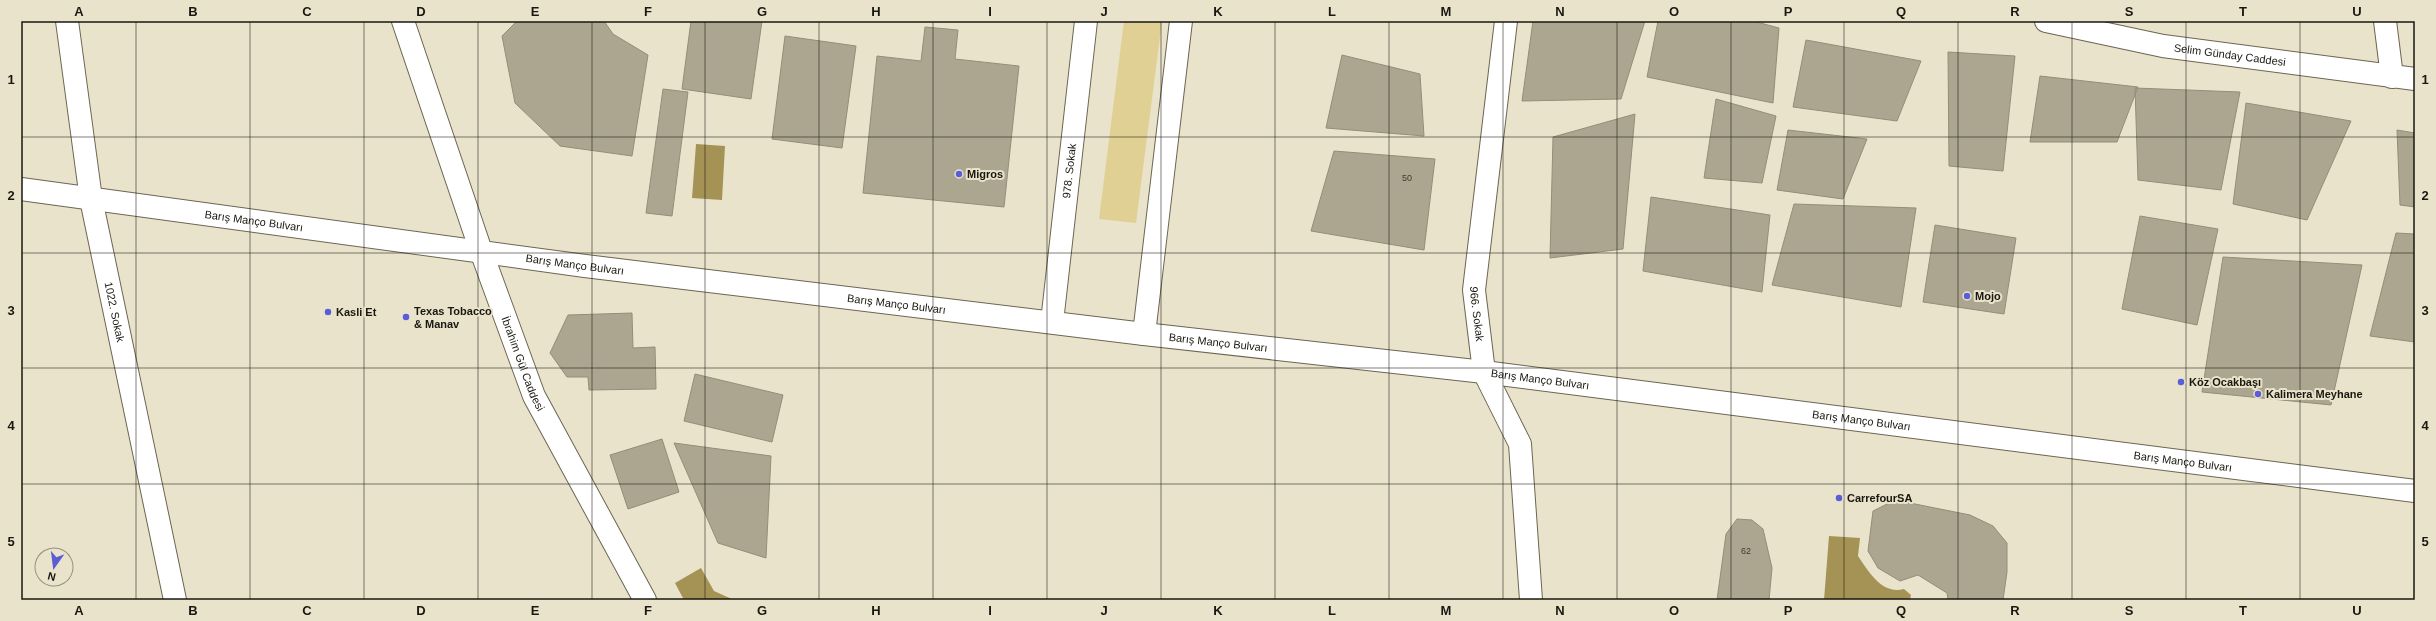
<svg xmlns="http://www.w3.org/2000/svg" width="2436" height="621" font-family="Helvetica,sans-serif">
<style>
.green{fill:#e1d094}
.water{fill:#a49355}
.building{fill:#aca690;stroke:#938e79}
.lines{fill:none;stroke-linecap:round;stroke-linejoin:round}
.minor-casing{stroke:#6b6552;stroke-width:24}
.major-casing{stroke:#6b6552;stroke-width:24}
.minor{stroke:#fff;stroke-width:22}
.major{stroke:#fff;stroke-width:22}
.grid{fill:none;stroke:#19170f;stroke-width:1;stroke-opacity:0.55}
.poi-dot{fill:#5a5dd5;stroke:#e9e3cc;stroke-width:1.5}
.labels{text-anchor:middle;stroke-width:4;stroke-linejoin:round;paint-order:stroke}
.number-label{font-size:9px;fill:#3e3b2f}
.street-label{font-size:11px;fill:#19170f;stroke:#e9e3cc}
.poi-label{font-size:11px;font-weight:bold;fill:#19170f;stroke:#e9e3cc;text-anchor:start}
.neatline{fill:none;stroke:#19170f;stroke-width:1.5}
.grid-label{font-size:13px;text-anchor:middle;font-weight:bold;fill:#19170f}
</style>
<rect width="100%" height="100%" fill="#e9e3cc"/>
<!-- green -->
<path class="green" d="M1124 21H1162L1136 223 1099 219Z"/>
<!-- water -->
<path class="water" d="M696 144 725 146 722 200 692 198Z
M1829 536 1860 538 1858 556C1869 572 1882 595 1904 589L1911 595 1910 600H1824Z
M701 568 714 591 734 600H684L675 583Z"/>
<!-- building -->
<path class="building" d="M517 21H604L613 34 648 55 632 156 560 146 515 103 502 36Z
M691 21H762L751 99 682 89Z
M1533 21H1645L1621 99 1522 101Z
M1658 21H1753L1779 28 1773 103 1647 77Z
M925 27 958 30 955 59 1019 66 1004 207 863 193 877 56 921 61Z
M785 36 856 46 842 148 772 139Z
M1806 40 1921 61 1897 121 1793 107Z
M1948 52 2015 56 2003 171 1949 166Z
M1342 55 1420 74 1424 136 1326 128Z
M2040 76 2138 87 2117 142H2030Z
M2135 88 2240 92 2221 190 2138 180Z
M663 89 688 92 672 216 646 213Z
M1716 99 1776 116 1762 183 1704 178Z
M2246 103 2351 121 2307 220 2233 204Z
M1635 114 1623 249 1550 258 1553 137Z
M1788 130 1867 139 1843 199 1777 190Z
M2397 130 2415 133V207L2400 205Z
M1334 151 1435 159 1424 250 1311 231Z
M1651 197 1770 215 1762 292 1643 271Z
M1794 204 1916 208 1901 307 1772 285Z
M2140 216 2218 229 2197 325 2122 309Z
M1935 225 2016 238 2004 314 1923 302Z
M2396 233 2415 234V342L2370 336Z
M2223 257 2362 265 2331 405 2202 392Z
M632 313 633 348 655 347 656 389 589 390 588 377H567L550 353 568 315Z
M695 374 783 395 772 442 684 421Z
M662 439 679 492 628 509 610 455Z
M674 443 771 456 766 558 718 543Z
M1895 500 1970 515 1993 526 2007 543V572L2003 600H1948L1947 593 1918 575 1900 581 1878 568 1868 551 1873 511Z
M1737 519 1752 520 1763 529 1772 568 1769 600H1717L1726 534Z"/>
<g class="lines">
<!-- minor casing -->
<g class="minor-casing">
<g id="minor">
<path id="s1" d="M67 21 91 199 175 600"/>
<path id="s2" d="M403 21 481 251 534 396 645 600"/>
<path id="s3" d="M1506 21 1474 290 1484 372 1520 444 1531 600"/>
<path id="s4" d="M2046 21 2163 46 2415 79"/>
<path d="M2385 21 2392 77"/>
<path id="s5" d="M1052 322 1086 21"/>
<path d="M1144 334 1181 21"/>
</g>
</g>
<!-- major casing -->
<g class="major-casing">
<g id="major">
<path id="s6" d="M21 189 585 266 1144 334 1484 372 2415 491"/>
</g>
</g>
<!-- minor -->
<use href="#minor" class="minor"/>
<!-- major -->
<use href="#major" class="major"/>
</g>
<!-- grid -->
<path class="grid" d="M136 21V600M250 21V600M364 21V600M478 21V600M592 21V600M705 21V600M819 21V600M933 21V600M1047 21V600M1161 21V600M1275 21V600M1389 21V600M1503 21V600M1617 21V600M1731 21V600M1844 21V600M1958 21V600M2072 21V600M2186 21V600M2300 21V600M21 137H2415M21 253H2415M21 368H2415M21 484H2415"/>
<!-- markers -->
<g class="poi-dot">
<circle cx="959" cy="174" r="4"/>
<circle cx="1967" cy="296" r="4"/>
<circle cx="328" cy="312" r="4"/>
<circle cx="406" cy="317" r="4"/>
<circle cx="2181" cy="382" r="4"/>
<circle cx="2258" cy="394" r="4"/>
<circle cx="1839" cy="498" r="4"/>
</g>
<g class="labels">
<!-- number labels -->
<g class="number-label">
<text x="1407" y="181">50</text>
<text x="1746" y="554">62</text>
</g>
<!-- street labels -->
<g class="street-label">
<text dy="4" stroke="none"><textPath href="#s4" startOffset="187">Selim Günday Caddesi</textPath></text>
<text dy="4" stroke="none"><textPath href="#s5" startOffset="152">978. Sokak</textPath></text>
<text dy="4" stroke="none"><textPath href="#s6" startOffset="235">Barış Manço Bulvarı</textPath></text>
<text dy="4" stroke="none"><textPath href="#s6" startOffset="559">Barış Manço Bulvarı</textPath></text>
<text dy="4" stroke="none"><textPath href="#s6" startOffset="883">Barış Manço Bulvarı</textPath></text>
<text dy="4" stroke="none"><textPath href="#s1" startOffset="295">1022. Sokak</textPath></text>
<text dy="4" stroke="none"><textPath href="#s3" startOffset="295">966. Sokak</textPath></text>
<text dy="4" stroke="none"><textPath href="#s6" startOffset="1207">Barış Manço Bulvarı</textPath></text>
<text dy="4" stroke="none"><textPath href="#s2" startOffset="363">İbrahim Gül Caddesi</textPath></text>
<text dy="4" stroke="none"><textPath href="#s6" startOffset="1531">Barış Manço Bulvarı</textPath></text>
<text dy="4" stroke="none"><textPath href="#s6" startOffset="1855">Barış Manço Bulvarı</textPath></text>
<text dy="4" stroke="none"><textPath href="#s6" startOffset="2179">Barış Manço Bulvarı</textPath></text>
</g>
<!-- poi labels -->
<g class="poi-label">
<text x="967" y="178">Migros</text>
<text x="1975" y="300">Mojo</text>
<text x="414" y="315">Texas Tobacco<tspan x="414" dy="13">&amp; Manav</tspan></text>
<text x="336" y="316">Kasli Et</text>
<text x="2189" y="386">Köz Ocakbaşı</text>
<text x="2266" y="398">Kalimera Meyhane</text>
<text x="1847" y="502">CarrefourSA</text>
</g>
</g>
<!-- border -->
<rect width="2436" height="621" fill="none" stroke="#e9e3cc" stroke-width="44"/>
<!-- north arrow -->
<g transform="translate(54 567) rotate(194)"><circle r="19" fill="#e9e3cc" stroke="#969180"/>
<path d="M0-3L7 15L0 10L-7 15Z" fill="#5a5dd5"/>
<text y="-6" font-size="11" font-weight="bold" text-anchor="middle" fill="#19170f">N</text>
</g>
<rect x="22" y="22" width="2392" height="577" class="neatline"/>
<g class="grid-label">
<text x="79" y="16">A</text>
<text x="193" y="16">B</text>
<text x="307" y="16">C</text>
<text x="421" y="16">D</text>
<text x="535" y="16">E</text>
<text x="648" y="16">F</text>
<text x="762" y="16">G</text>
<text x="876" y="16">H</text>
<text x="990" y="16">I</text>
<text x="1104" y="16">J</text>
<text x="1218" y="16">K</text>
<text x="1332" y="16">L</text>
<text x="1446" y="16">M</text>
<text x="1560" y="16">N</text>
<text x="1674" y="16">O</text>
<text x="1788" y="16">P</text>
<text x="1901" y="16">Q</text>
<text x="2015" y="16">R</text>
<text x="2129" y="16">S</text>
<text x="2243" y="16">T</text>
<text x="2357" y="16">U</text>
<text x="11" y="84">1</text>
<text x="2425" y="84">1</text>
<text x="11" y="200">2</text>
<text x="2425" y="200">2</text>
<text x="11" y="315">3</text>
<text x="2425" y="315">3</text>
<text x="11" y="430">4</text>
<text x="2425" y="430">4</text>
<text x="11" y="546">5</text>
<text x="2425" y="546">5</text>
<text x="79" y="615">A</text>
<text x="193" y="615">B</text>
<text x="307" y="615">C</text>
<text x="421" y="615">D</text>
<text x="535" y="615">E</text>
<text x="648" y="615">F</text>
<text x="762" y="615">G</text>
<text x="876" y="615">H</text>
<text x="990" y="615">I</text>
<text x="1104" y="615">J</text>
<text x="1218" y="615">K</text>
<text x="1332" y="615">L</text>
<text x="1446" y="615">M</text>
<text x="1560" y="615">N</text>
<text x="1674" y="615">O</text>
<text x="1788" y="615">P</text>
<text x="1901" y="615">Q</text>
<text x="2015" y="615">R</text>
<text x="2129" y="615">S</text>
<text x="2243" y="615">T</text>
<text x="2357" y="615">U</text>
</g>
</svg>
